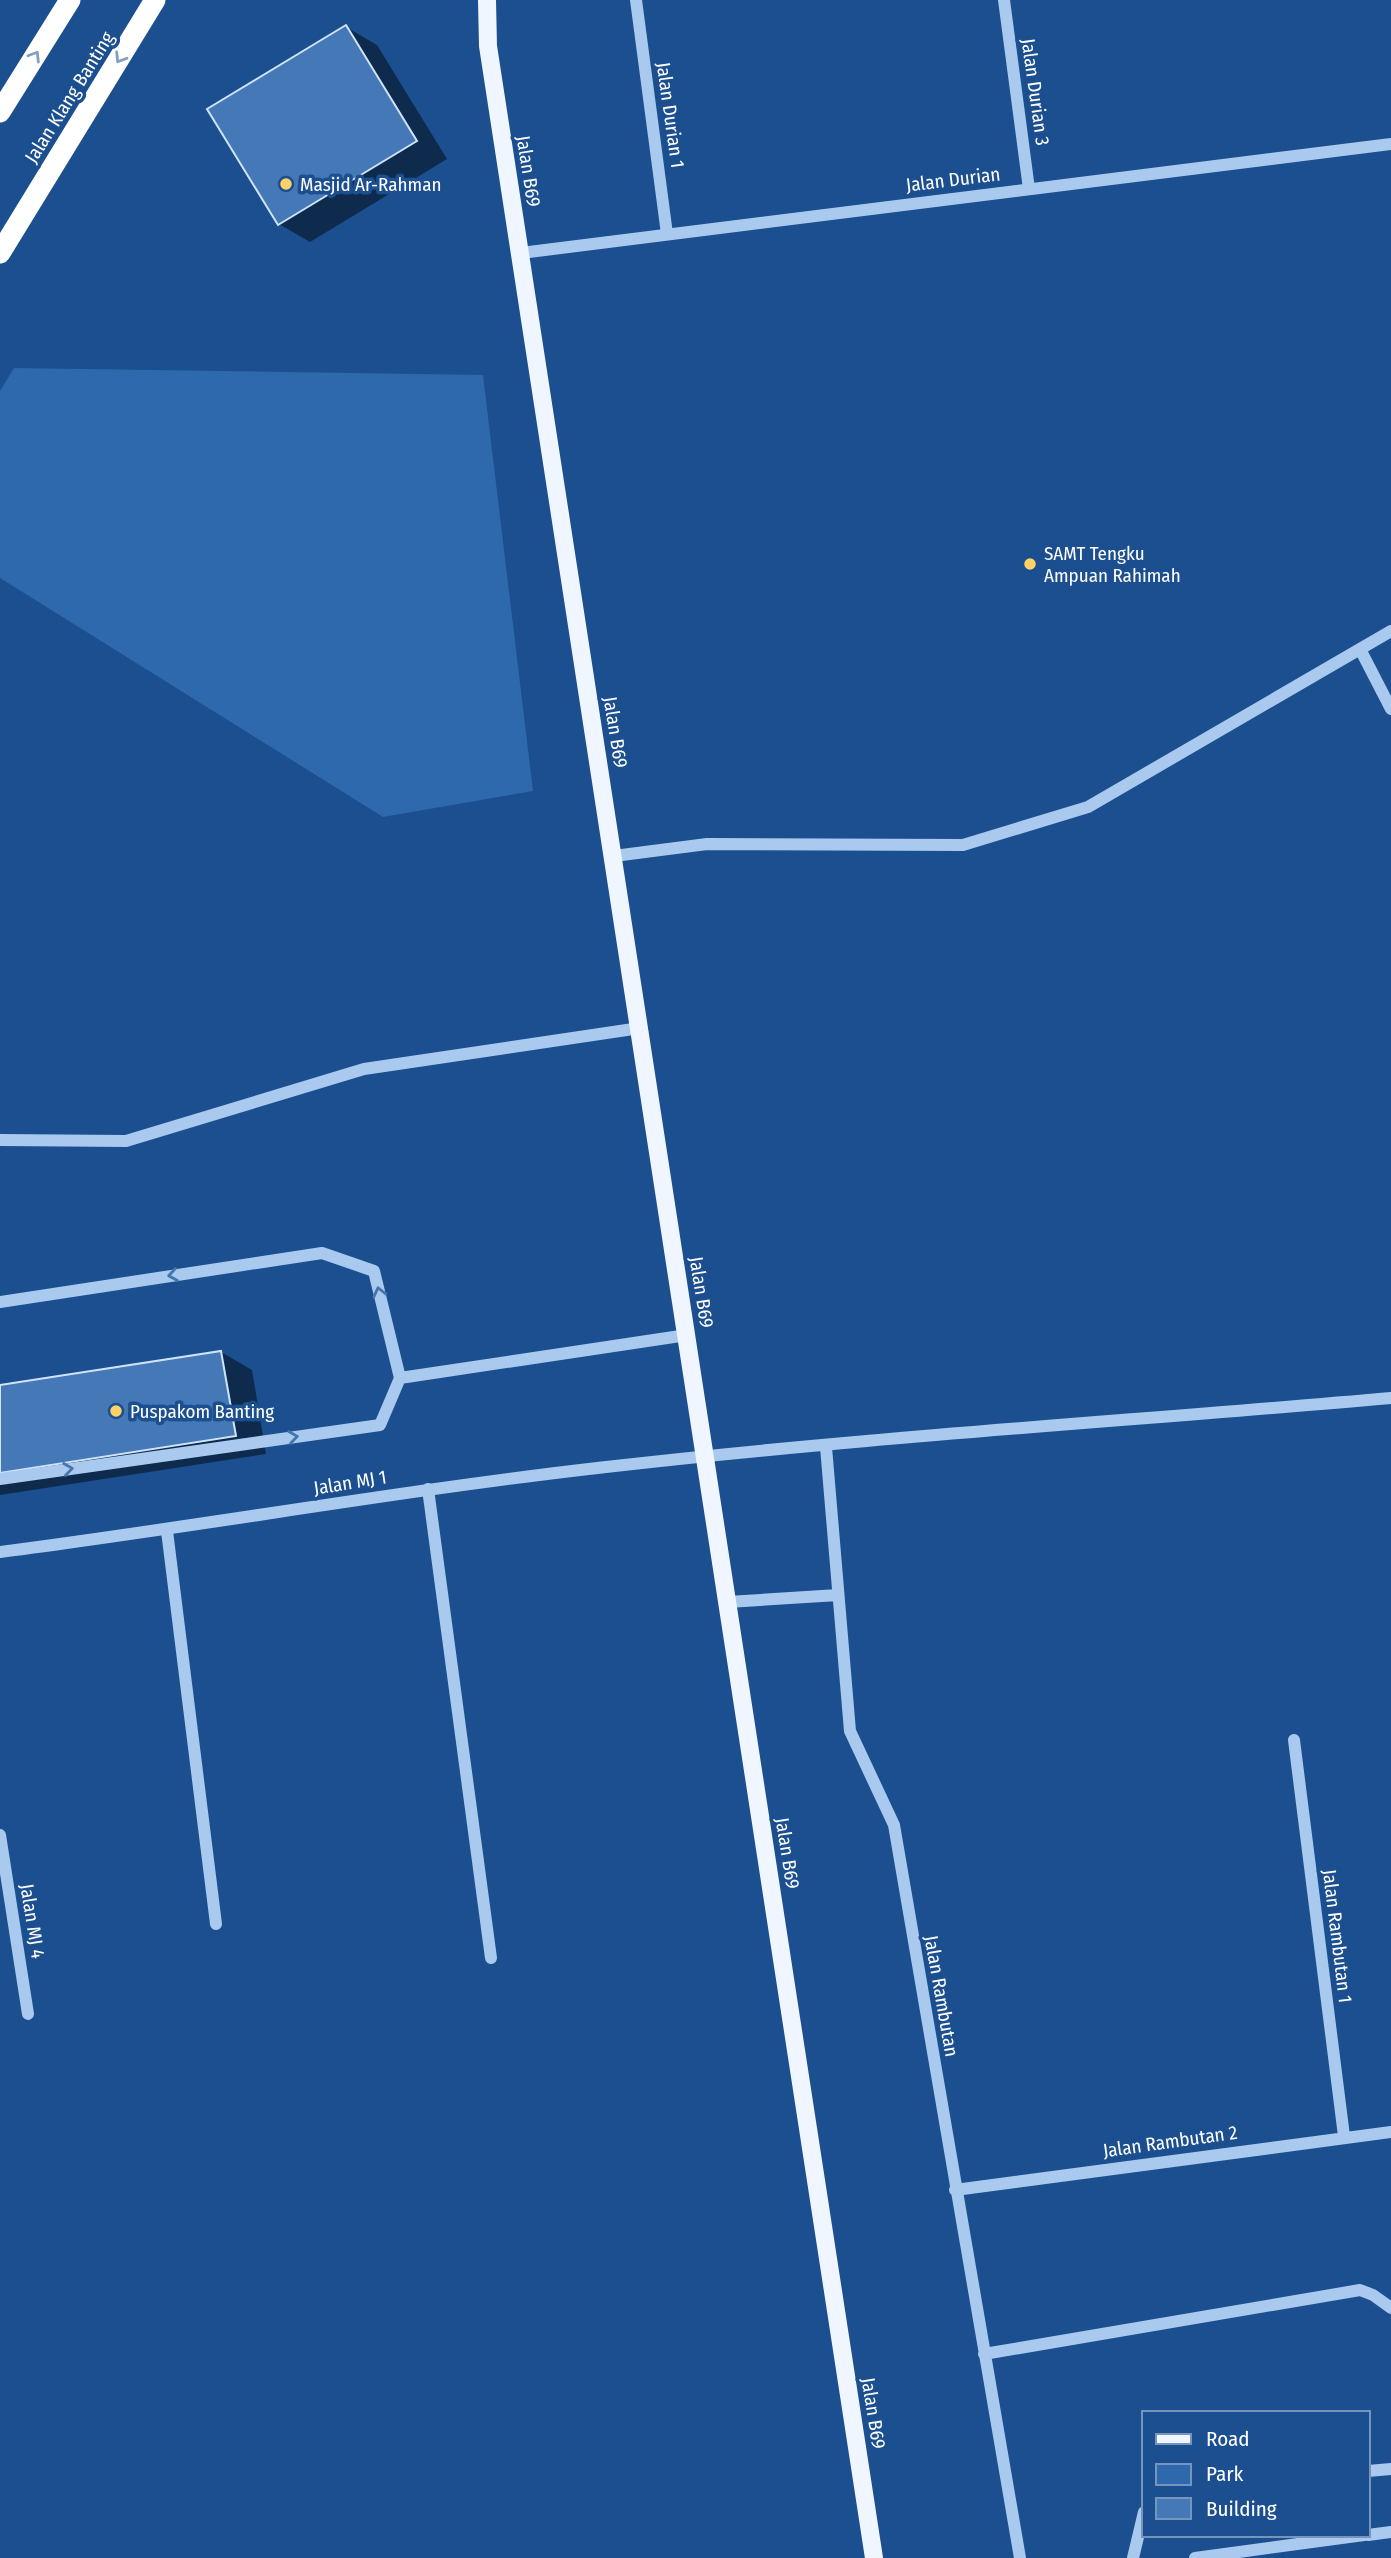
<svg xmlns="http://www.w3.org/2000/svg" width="1391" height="2558" font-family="'Fira Sans Condensed',sans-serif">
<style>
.green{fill:#2e69ad}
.shadow{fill:#0007}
.building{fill:#4478b7;stroke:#cfe3fa;stroke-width:2}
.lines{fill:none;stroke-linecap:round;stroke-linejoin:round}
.minor{stroke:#a9c9ee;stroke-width:12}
.major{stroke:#f0f6ff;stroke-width:18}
.highway{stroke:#fff;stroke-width:21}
.oneway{stroke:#829ec1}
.oneway2{stroke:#4674ac}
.poi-dot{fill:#ffd166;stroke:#1b4f8f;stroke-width:2.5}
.labels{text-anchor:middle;stroke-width:7;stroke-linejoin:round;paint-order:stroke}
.street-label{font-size:19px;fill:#fff;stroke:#1b4f8f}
.poi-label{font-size:19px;fill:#fff;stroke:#1b4f8f;text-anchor:start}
</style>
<rect width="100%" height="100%" fill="#1b4f8f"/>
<!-- green -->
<path class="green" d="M14 368 483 375 533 791 383 817 0 578V391Z"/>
<!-- shadow -->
<path class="shadow" d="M346 27 377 45 447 159 310 242 279 224Z
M221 1352 252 1370 266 1454 0 1495V1387Z"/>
<!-- building -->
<path class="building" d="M346 25 417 141 278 225 207 109Z
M221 1351 236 1436 0 1473V1385Z"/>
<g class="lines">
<!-- minor -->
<path class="minor" d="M636 0 667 234
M1004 0 1029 189
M521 253 1391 144
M1360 649 1391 709
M614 856 707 844 963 845 1088 807 1391 631
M0 1140 126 1141 364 1069 640 1028
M0 1302 322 1253 374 1271 400 1378 380 1425 0 1479
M400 1378 687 1335
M826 1447 850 1731 894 1825 1020 2558
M428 1489 491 1958
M167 1531 216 1924
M0 1552C202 1526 403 1490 606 1467 867 1437 1130 1421 1391 1398
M728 1602 838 1595
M1294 1740 1344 2136
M0 1835 28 2014
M955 2190 1391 2132
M984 2354 1360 2290 1373 2295 1391 2308
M1368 2471 1391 2469
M1368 2535 1391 2532
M1133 2558 1144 2512
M1195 2558 1364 2535"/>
<!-- major -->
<path class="major" d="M487 0 488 46 874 2558"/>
<!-- highway -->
<path class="highway" d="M0 112 70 0
M0 253 155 0"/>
</g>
<!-- one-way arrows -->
<defs><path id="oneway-chevron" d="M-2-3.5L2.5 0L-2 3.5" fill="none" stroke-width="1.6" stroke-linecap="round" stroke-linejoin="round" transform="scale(1.75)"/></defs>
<g class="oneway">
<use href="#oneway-chevron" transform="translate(35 56) rotate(-58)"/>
<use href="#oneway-chevron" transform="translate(120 58) rotate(122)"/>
</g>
<g class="oneway2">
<use href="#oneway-chevron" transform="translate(173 1275) rotate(171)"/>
<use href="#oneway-chevron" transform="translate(379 1292) rotate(-103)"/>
<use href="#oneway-chevron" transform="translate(293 1437) rotate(-8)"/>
<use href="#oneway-chevron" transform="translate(68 1469) rotate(-8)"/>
</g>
<!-- markers -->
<g class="poi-dot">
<circle cx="286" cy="184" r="7"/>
<circle cx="1030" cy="564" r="7"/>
<circle cx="116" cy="1411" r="7"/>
</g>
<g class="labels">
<!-- street labels -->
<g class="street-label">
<text transform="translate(1036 92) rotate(82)" y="7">Jalan Durian 3</text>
<text transform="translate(69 97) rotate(-58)" y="7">Jalan Klang Banting</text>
<text transform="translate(671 115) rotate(82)" y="7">Jalan Durian 1</text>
<text transform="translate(529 171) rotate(81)" y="7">Jalan B69</text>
<text transform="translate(953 179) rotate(-7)" y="7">Jalan Durian</text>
<text transform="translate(616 732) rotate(81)" y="7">Jalan B69</text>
<text transform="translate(702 1292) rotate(81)" y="7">Jalan B69</text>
<text transform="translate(350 1482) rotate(-9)" y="7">Jalan MJ 1</text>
<text transform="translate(788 1853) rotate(81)" y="7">Jalan B69</text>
<text transform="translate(33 1921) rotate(81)" y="7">Jalan MJ 4</text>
<text transform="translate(1338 1936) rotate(83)" y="7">Jalan Rambutan 1</text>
<text transform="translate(942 1996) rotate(80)" y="7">Jalan Rambutan</text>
<text transform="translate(1170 2141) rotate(-8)" y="7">Jalan Rambutan 2</text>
<text transform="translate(874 2413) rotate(81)" y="7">Jalan B69</text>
</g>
<!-- poi labels -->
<g class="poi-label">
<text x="300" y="191">Masjid Ar-Rahman</text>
<text x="1044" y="560">SAMT Tengku<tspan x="1044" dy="22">Ampuan Rahimah</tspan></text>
<text x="130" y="1418">Puspakom Banting</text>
</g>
</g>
<!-- legend -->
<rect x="1142" y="2411" width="228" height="126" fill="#1b4f8f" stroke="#7695bc" stroke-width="2"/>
<rect x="1156" y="2434" width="35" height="10" fill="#f0f6ff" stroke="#7695bc" stroke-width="2"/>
<text x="1206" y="2446" font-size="21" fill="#ffffff">Road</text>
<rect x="1156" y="2464" width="35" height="21" fill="#2e69ad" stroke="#7695bc" stroke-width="2"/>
<text x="1206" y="2481" font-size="21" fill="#ffffff">Park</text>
<rect x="1156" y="2498" width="35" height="21" fill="#4478b7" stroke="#7695bc" stroke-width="2"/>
<text x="1206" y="2516" font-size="21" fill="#ffffff">Building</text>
</svg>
